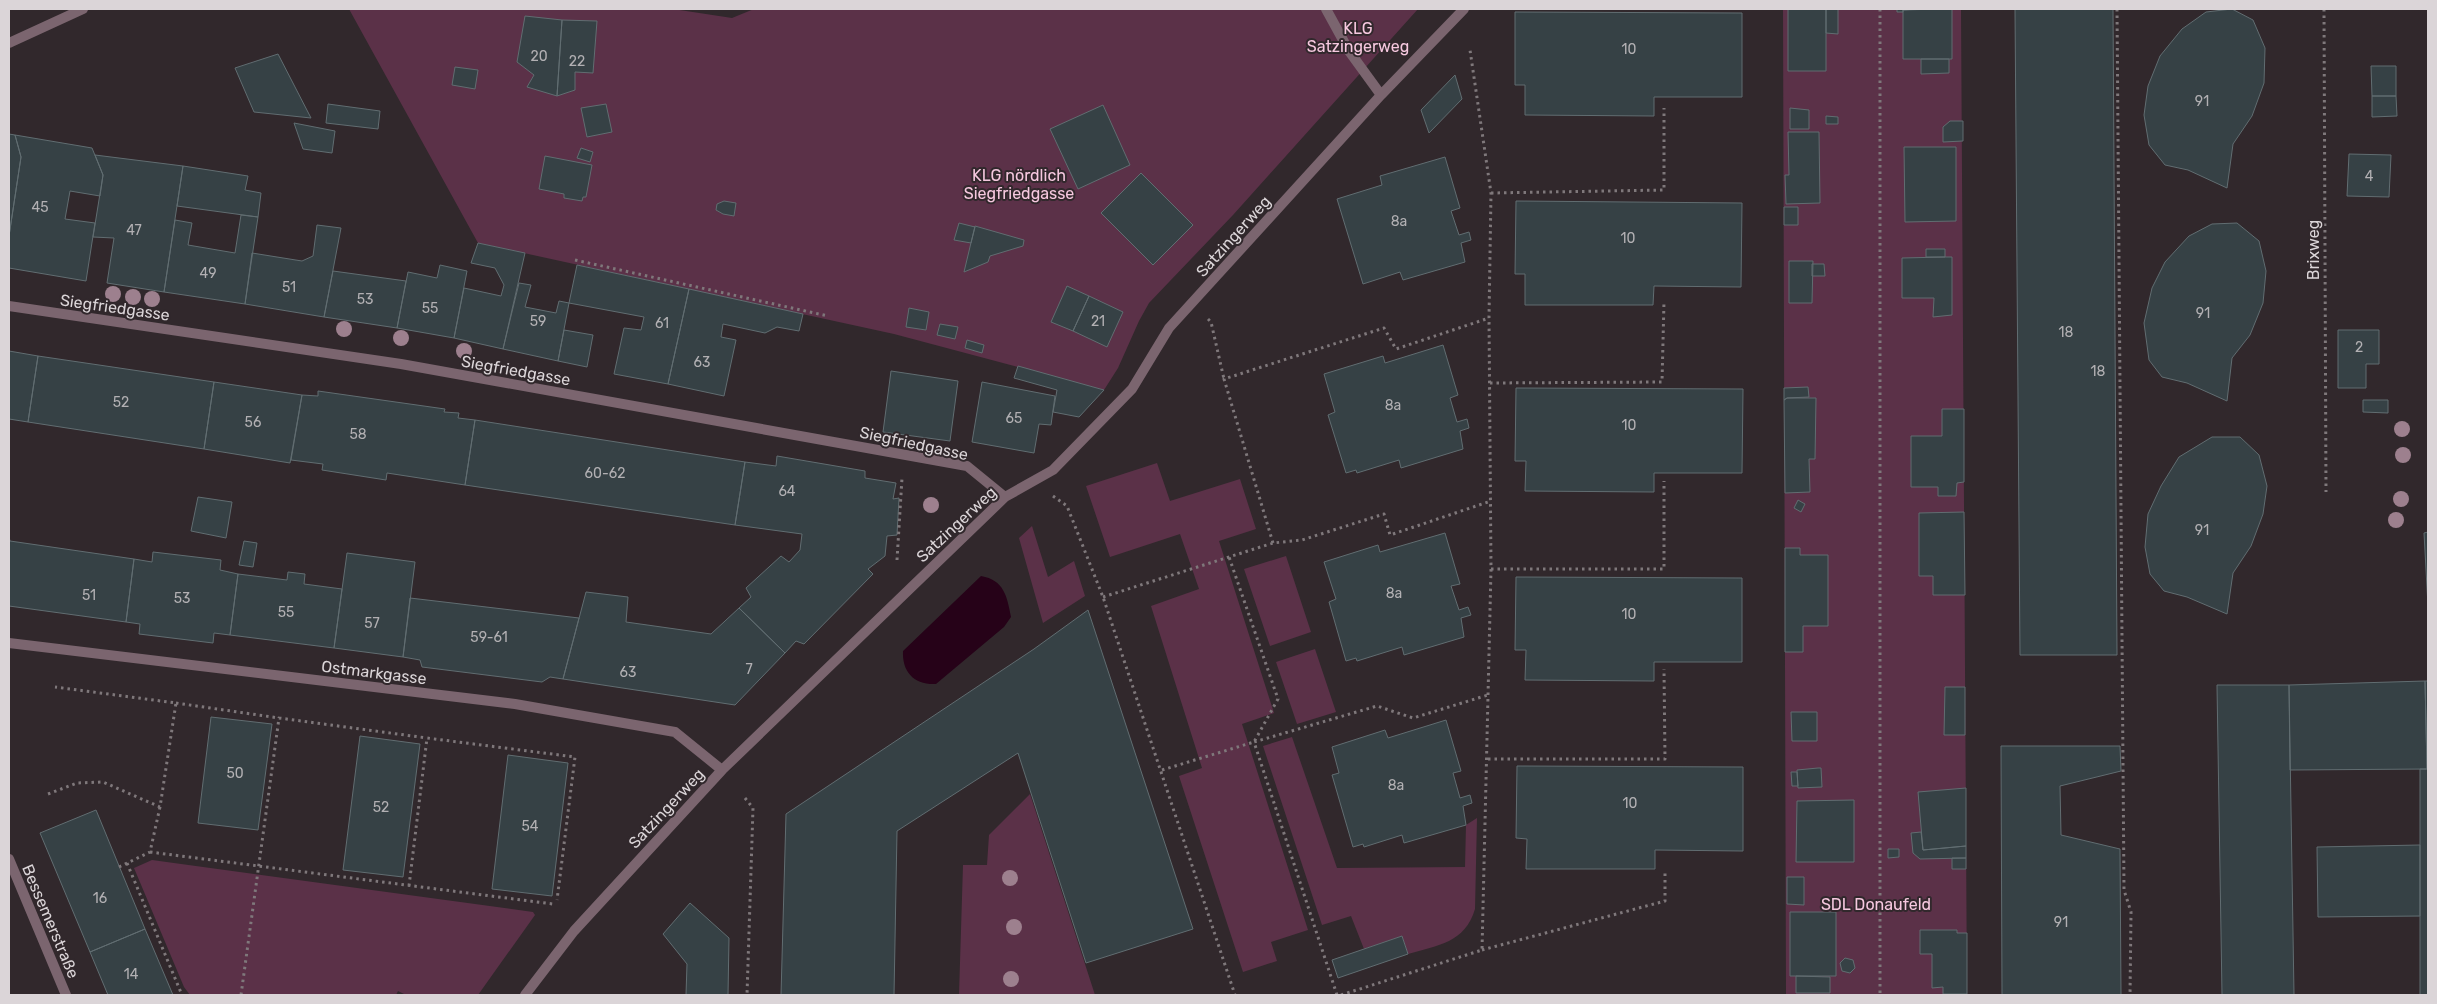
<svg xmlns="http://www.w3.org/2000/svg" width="2437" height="1004" font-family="Rubik,sans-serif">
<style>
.green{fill:#5b3148}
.water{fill:#260218}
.building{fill:#364145;stroke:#616d71}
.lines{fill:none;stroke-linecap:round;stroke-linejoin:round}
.path{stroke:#7f787b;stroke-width:3;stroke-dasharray:2.5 4;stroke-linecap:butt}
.minor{stroke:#7b656f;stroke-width:10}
.tree{fill:#9d808e}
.labels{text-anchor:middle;stroke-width:4;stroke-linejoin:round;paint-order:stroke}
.number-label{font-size:14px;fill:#b2b0b3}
.park-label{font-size:16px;fill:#f6c8df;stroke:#31282c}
.street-label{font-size:16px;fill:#dbd5d8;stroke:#31282c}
</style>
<rect width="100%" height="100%" fill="#31282c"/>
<!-- green -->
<path class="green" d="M349 9H673L732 18 754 9H1418L1233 215 1149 303 1139 321 1118 368 1104 390 894 334 478 243Z
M1783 9H1961L1967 995H1786Z
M1157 463 1170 501 1240 479 1256 529 1219 541 1274 713 1242 724 1308 930 1271 942 1277 961 1243 972 1179 776 1202 768 1151 606 1199 589 1180 534 1110 557 1086 486Z
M1032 526 1048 577 1074 561 1085 596 1043 623 1019 538Z
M1286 556 1311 632 1270 646 1244 569Z
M1315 649 1336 712 1297 724 1276 662Z
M1292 737 1337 868 1465 867 1466 825 1477 818 1475 909C1465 943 1438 945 1408 954L1402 936 1364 949 1351 916 1322 925 1263 746Z
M1030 794 1095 995H959L963 865H987L989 835Z
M152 860 533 912 535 915 478 995H406L398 991 396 995H190L184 987 134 868Z"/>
<!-- water -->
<path class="water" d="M981 576C1004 580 1007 596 1011 617L1004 627 936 684C914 685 902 672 903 651Z"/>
<!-- building -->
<path class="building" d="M1788 9H1826V71H1788Z
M1826 9H1838V34L1826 33Z
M1897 9H1917L1903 10V12H1897Z
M1938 9H1952V59H1903V10Z
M2015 9H2113L2117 655H2020Z
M2232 9 2253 20 2265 48 2264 83 2252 116 2233 144 2227 188 2188 170 2165 165 2149 145 2144 115 2148 86 2160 56 2182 29 2206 12Z
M1515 12 1742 13V97H1654V116L1525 115V85H1515Z
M525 16 562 20 557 96 527 87 534 75 517 62Z
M562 20 597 21 593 73 575 72V90L557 96Z
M278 54 311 118 254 112 235 68Z
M1921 59H1949V73L1921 74Z
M2371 66H2396V96H2372Z
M455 67 478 70 475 89 452 85Z
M1455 75 1462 99 1429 133 1421 110Z
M2372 96H2396L2397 116 2372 117Z
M328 104 380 111 378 129 326 123Z
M606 104 612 132 587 137 581 108Z
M1103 105 1130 165 1078 189 1050 129Z
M1790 108 1809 110V129H1790Z
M1826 116 1838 117V124H1826Z
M1950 121H1963V141L1943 142V127Z
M294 123 335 131 332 153 303 149Z
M1788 132H1819L1820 203 1786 204 1785 175H1789Z
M9 134 15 135 21 157 9 236Z
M15 135 92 148 103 175 100 196 70 191 65 219 95 223 86 281 9 268V236L21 157Z
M1904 147H1956V221L1905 222Z
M581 148 593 152 590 162 577 158Z
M2349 154 2391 155 2389 197 2347 196Z
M95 155 183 166 164 292 107 283 114 238 93 237 103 175Z
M545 156 592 165 586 197H583L582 201 564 198V194L539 189Z
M1445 157 1460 208 1451 211 1459 235 1469 232 1471 240 1461 243 1465 262 1403 280 1400 272 1363 284 1337 199 1382 185 1380 176Z
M183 166 248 176 245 190 261 193 258 217 177 206Z
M1141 173 1193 225 1153 265 1101 213Z
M724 201 736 203 734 216 723 214 716 210 717 204Z
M1516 201 1742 203 1741 287 1654 286 1653 305H1525V274H1515Z
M1784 207H1798V225H1784Z
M241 215 258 217 245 304 164 292 175 220 192 223 188 245 235 253Z
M959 223 975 227 971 243 954 240Z
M2237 223 2259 241 2266 271 2263 303 2250 335 2232 358 2227 401 2187 383 2162 377 2149 360 2144 323 2152 288 2165 262 2189 236 2212 224Z
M317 225 341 228 324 317 245 304 252 253 302 261 313 256Z
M975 226 1024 240 1023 246 990 256 988 262 964 272Z
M478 243 525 253 503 349 454 338 464 288 501 296 504 285 495 268 471 263Z
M1926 249H1945V257H1926Z
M1945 257H1952V315L1933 317 1934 298H1902V258Z
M1789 261H1813L1812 303H1789Z
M1812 264H1824L1825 276H1812Z
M440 265 467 271 454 338 397 328 408 272 437 278Z
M577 265 689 289 668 384 614 374 624 328 641 330 644 317 569 303Z
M333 271 406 281 397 328 324 317Z
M519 283 531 285 525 307 556 313 559 301 569 303 558 361 503 349Z
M1067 286 1089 296 1073 331 1051 322Z
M689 289 803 314 799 331 777 327 765 333 723 324 721 337 736 340 724 396 668 384Z
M1089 296 1123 312 1107 347 1073 331Z
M909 308 929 312 926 330 906 327Z
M940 324 958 327 955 339 937 335Z
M564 330 593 335 587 367 558 361Z
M2338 330H2379V364H2366V388H2338Z
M967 340 984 345 982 353 965 348Z
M1443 345 1458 395 1450 398 1457 422 1467 419 1469 428 1460 431 1463 449 1401 468 1399 460 1357 473 1356 470 1346 473 1328 415 1335 412 1324 374 1383 356 1385 363Z
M9 351 38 356 28 422 9 419Z
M38 356 214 382 204 449 28 422Z
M1018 366 1104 390 1079 417 1053 412 1057 390 1014 378Z
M891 371 958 381 950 441 883 432Z
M214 382 302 395 290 463 204 449Z
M982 382 1055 396 1051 425 1039 424 1034 453 972 442Z
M1808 387 1809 397 1787 398 1784 400V388Z
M1516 388 1743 389 1742 473H1654V492L1525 491 1526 461H1515Z
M318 391 445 409 444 412 459 413 458 418 475 420 465 485 387 473 386 480 322 470 323 464 291 460 302 395 318 396Z
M1787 398H1816L1815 459H1809L1810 492 1785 493 1784 400Z
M2363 400H2388V413L2363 412Z
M1942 409H1964V482L1957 483 1956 496H1938V487H1911V436H1942Z
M475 420 745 462 735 525 465 485Z
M2212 437H2240L2259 455 2267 486 2263 514 2251 546 2233 573 2227 614 2187 597 2164 591 2150 574 2145 547 2148 514 2161 486 2179 457Z
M777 456 865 471V478L896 483 893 499 899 498 897 535 887 536 885 556 868 569 873 574 804 644 796 641 785 653 739 608 751 597 746 588 781 556 789 562 800 550 802 534 735 525 745 462 776 466Z
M198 497 232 502 226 538 191 531Z
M1798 500 1805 504 1801 512 1794 508Z
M1964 512 1965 595H1933V576H1919V513Z
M2428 532V606L2424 533Z
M1445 533 1460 584 1451 586 1459 610 1468 607 1471 615 1461 618 1464 637 1404 655 1402 647 1357 661 1356 658 1346 661 1329 602 1336 599 1324 562 1378 545 1380 552Z
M9 537 10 541 134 559 126 622 9 606Z
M244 541 257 543 253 567 239 565Z
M1785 548H1800V555H1828V626H1803V652H1785Z
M153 552 221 560 220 570 238 574 230 635 214 633 213 643 139 634 140 624 126 622 134 559 152 562Z
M347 553 415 562 403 657 334 648Z
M288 572 305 574 304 584 342 589 334 648 230 635 238 574 287 580Z
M1516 577 1742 578V662H1654V681L1525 680 1526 650H1515Z
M586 592 628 597 626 622 711 634 739 608 785 653 735 705 563 679Z
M410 598 579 618 563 679 550 677 542 682 422 667 420 660 403 657Z
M1088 610 1193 929 1086 963 1018 753 897 831 894 995H781L786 814 1034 649Z
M2425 681 2427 769 2290 770 2289 685Z
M2425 681H2428V995H2420V769H2427Z
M2217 685H2289L2294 995H2222Z
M1945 687H1965V735H1944Z
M1791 712H1817V741H1792Z
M211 717 272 724 258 830 198 823Z
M1446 720 1461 771 1453 773 1460 798 1470 795 1472 803 1463 806 1466 825 1404 843 1402 835 1364 847 1363 844 1353 847 1332 775 1339 773 1332 747 1385 730 1388 738Z
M360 736 420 744 403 877 343 870Z
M2001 746H2120L2121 771 2060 786 2061 835 2120 849 2121 995H2002Z
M508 755 568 763 552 896 492 889Z
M1517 766 1743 767V851L1655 850V869H1526L1527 839 1516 838Z
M1818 768H1821L1822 787 1798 788 1797 770Z
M1791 772H1797L1798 786H1792Z
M1966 788V846L1923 850 1918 792Z
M1854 800V862H1796L1797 801Z
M96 810 145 929 90 952 40 833Z
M1921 832 1923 850 1966 846V858L1920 859 1913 853 1911 833Z
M2420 845V916L2318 917 2317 847Z
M1888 849H1899V857L1888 858Z
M1952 858H1966V869H1952Z
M1787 877H1804V905L1787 904Z
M690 903 729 938 728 995H686L687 964 663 934Z
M1790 912H1836V976H1790Z
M145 929 173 995H108L90 952Z
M1920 930H1957V933H1967V994H1943V987L1932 988V954H1920Z
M1402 936 1408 954 1338 978 1332 960Z
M1845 958 1853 960 1855 968 1850 973 1842 971 1840 963Z
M1796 976 1830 977V993H1796Z"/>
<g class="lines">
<!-- path -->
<path class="path" d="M1880 9V995
M2117 9 2124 890 2131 912 2130 995
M2324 9 2326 492
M1491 193 1664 190V108
M575 260 828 316
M1208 319 1211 322 1224 379
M1490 383 1662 382 1664 301
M1053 496 1067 506 1103 597 1235 995
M1273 543 1224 379 1384 328 1396 349 1489 318
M897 560 902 478
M1491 569H1664V481
M1103 597 1273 543 1302 540 1384 514 1390 535 1491 501
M176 703 279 718
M1488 759H1665L1664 669
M1162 770 1254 742 1278 699 1229 557
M48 794 77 783 103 782 160 807 176 703 55 687
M745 798 753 808 747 995
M150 852 553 904
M127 863 182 995
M119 867 150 852 160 807
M409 886 427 738 575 757 557 900
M1482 950 1665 901V872
M241 995 279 718 427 738
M1337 995 1254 742 1377 706 1413 718 1488 695
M1341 995 1482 950 1491 569 1489 318 1491 193 1470 50"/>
<!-- minor -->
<path class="minor" d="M1326 9 1349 51 1381 95
M9 43 83 9
M9 306 401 364 967 466 1005 497
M9 643 515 704 675 732 722 770
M9 859 66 995
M525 995 574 931 722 770 1005 497 1053 470 1132 389 1169 328 1381 95 1464 9"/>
</g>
<!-- trees -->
<g class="tree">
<circle cx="113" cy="294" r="8"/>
<circle cx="133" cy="297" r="8"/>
<circle cx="152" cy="299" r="8"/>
<circle cx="344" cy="329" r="8"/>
<circle cx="401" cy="338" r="8"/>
<circle cx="464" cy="351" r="8"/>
<circle cx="2402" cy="429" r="8"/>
<circle cx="2403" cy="455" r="8"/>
<circle cx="2401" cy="499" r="8"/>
<circle cx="931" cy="505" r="8"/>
<circle cx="2396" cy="520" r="8"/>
<circle cx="1010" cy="878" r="8"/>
<circle cx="1014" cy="927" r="8"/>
<circle cx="1011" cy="979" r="8"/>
</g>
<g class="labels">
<!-- number labels -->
<g class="number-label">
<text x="1629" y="54">10</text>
<text x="539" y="61">20</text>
<text x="577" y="66">22</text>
<text x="2202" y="106">91</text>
<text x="2369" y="181">4</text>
<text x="40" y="212">45</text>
<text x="1399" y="226">8a</text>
<text x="134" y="235">47</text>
<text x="1628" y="243">10</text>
<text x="208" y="278">49</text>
<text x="289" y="292">51</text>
<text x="365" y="304">53</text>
<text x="430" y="313">55</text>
<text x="2203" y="318">91</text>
<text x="538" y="326">59</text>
<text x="1098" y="326">21</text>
<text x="662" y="328">61</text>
<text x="2066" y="337">18</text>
<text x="2359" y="352">2</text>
<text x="702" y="367">63</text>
<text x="2098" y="376">18</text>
<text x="121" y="407">52</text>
<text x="1393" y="410">8a</text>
<text x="1014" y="423">65</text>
<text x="253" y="427">56</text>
<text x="1629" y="430">10</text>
<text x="358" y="439">58</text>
<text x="605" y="478">60-62</text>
<text x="787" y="496">64</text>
<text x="2202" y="535">91</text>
<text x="1394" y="598">8a</text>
<text x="89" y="600">51</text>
<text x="182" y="603">53</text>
<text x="286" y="617">55</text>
<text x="1629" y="619">10</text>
<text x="372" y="628">57</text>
<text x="489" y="642">59-61</text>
<text x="749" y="674">7</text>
<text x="628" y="677">63</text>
<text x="235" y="778">50</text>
<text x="1396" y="790">8a</text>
<text x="1630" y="808">10</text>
<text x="381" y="812">52</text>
<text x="530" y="831">54</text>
<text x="100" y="903">16</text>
<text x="2061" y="927">91</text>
<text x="131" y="979">14</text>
</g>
<!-- park labels -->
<g class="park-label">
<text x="1358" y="34">KLG<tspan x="1358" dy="18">Satzingerweg</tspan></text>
<text x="1019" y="181">KLG nördlich<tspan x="1019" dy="18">Siegfriedgasse</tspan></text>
<text x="1876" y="910">SDL Donaufeld</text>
</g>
<!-- street labels -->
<g class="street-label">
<text transform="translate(1233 236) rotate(-48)" y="6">Satzingerweg</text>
<text transform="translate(2313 250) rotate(-90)" y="6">Brixweg</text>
<text transform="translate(115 307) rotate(8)" y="6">Siegfriedgasse</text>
<text transform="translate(516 370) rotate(10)" y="6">Siegfriedgasse</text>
<text transform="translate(914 443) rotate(12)" y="6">Siegfriedgasse</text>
<text transform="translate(956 524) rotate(-43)" y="6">Satzingerweg</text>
<text transform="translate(374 672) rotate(7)" y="6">Ostmarkgasse</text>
<text transform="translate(666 808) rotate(-47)" y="6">Satzingerweg</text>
<text transform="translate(51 921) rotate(67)" y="6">Bessemerstraße</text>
</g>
</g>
<!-- border -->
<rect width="2437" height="1004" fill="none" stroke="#dbd5d8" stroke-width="20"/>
</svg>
